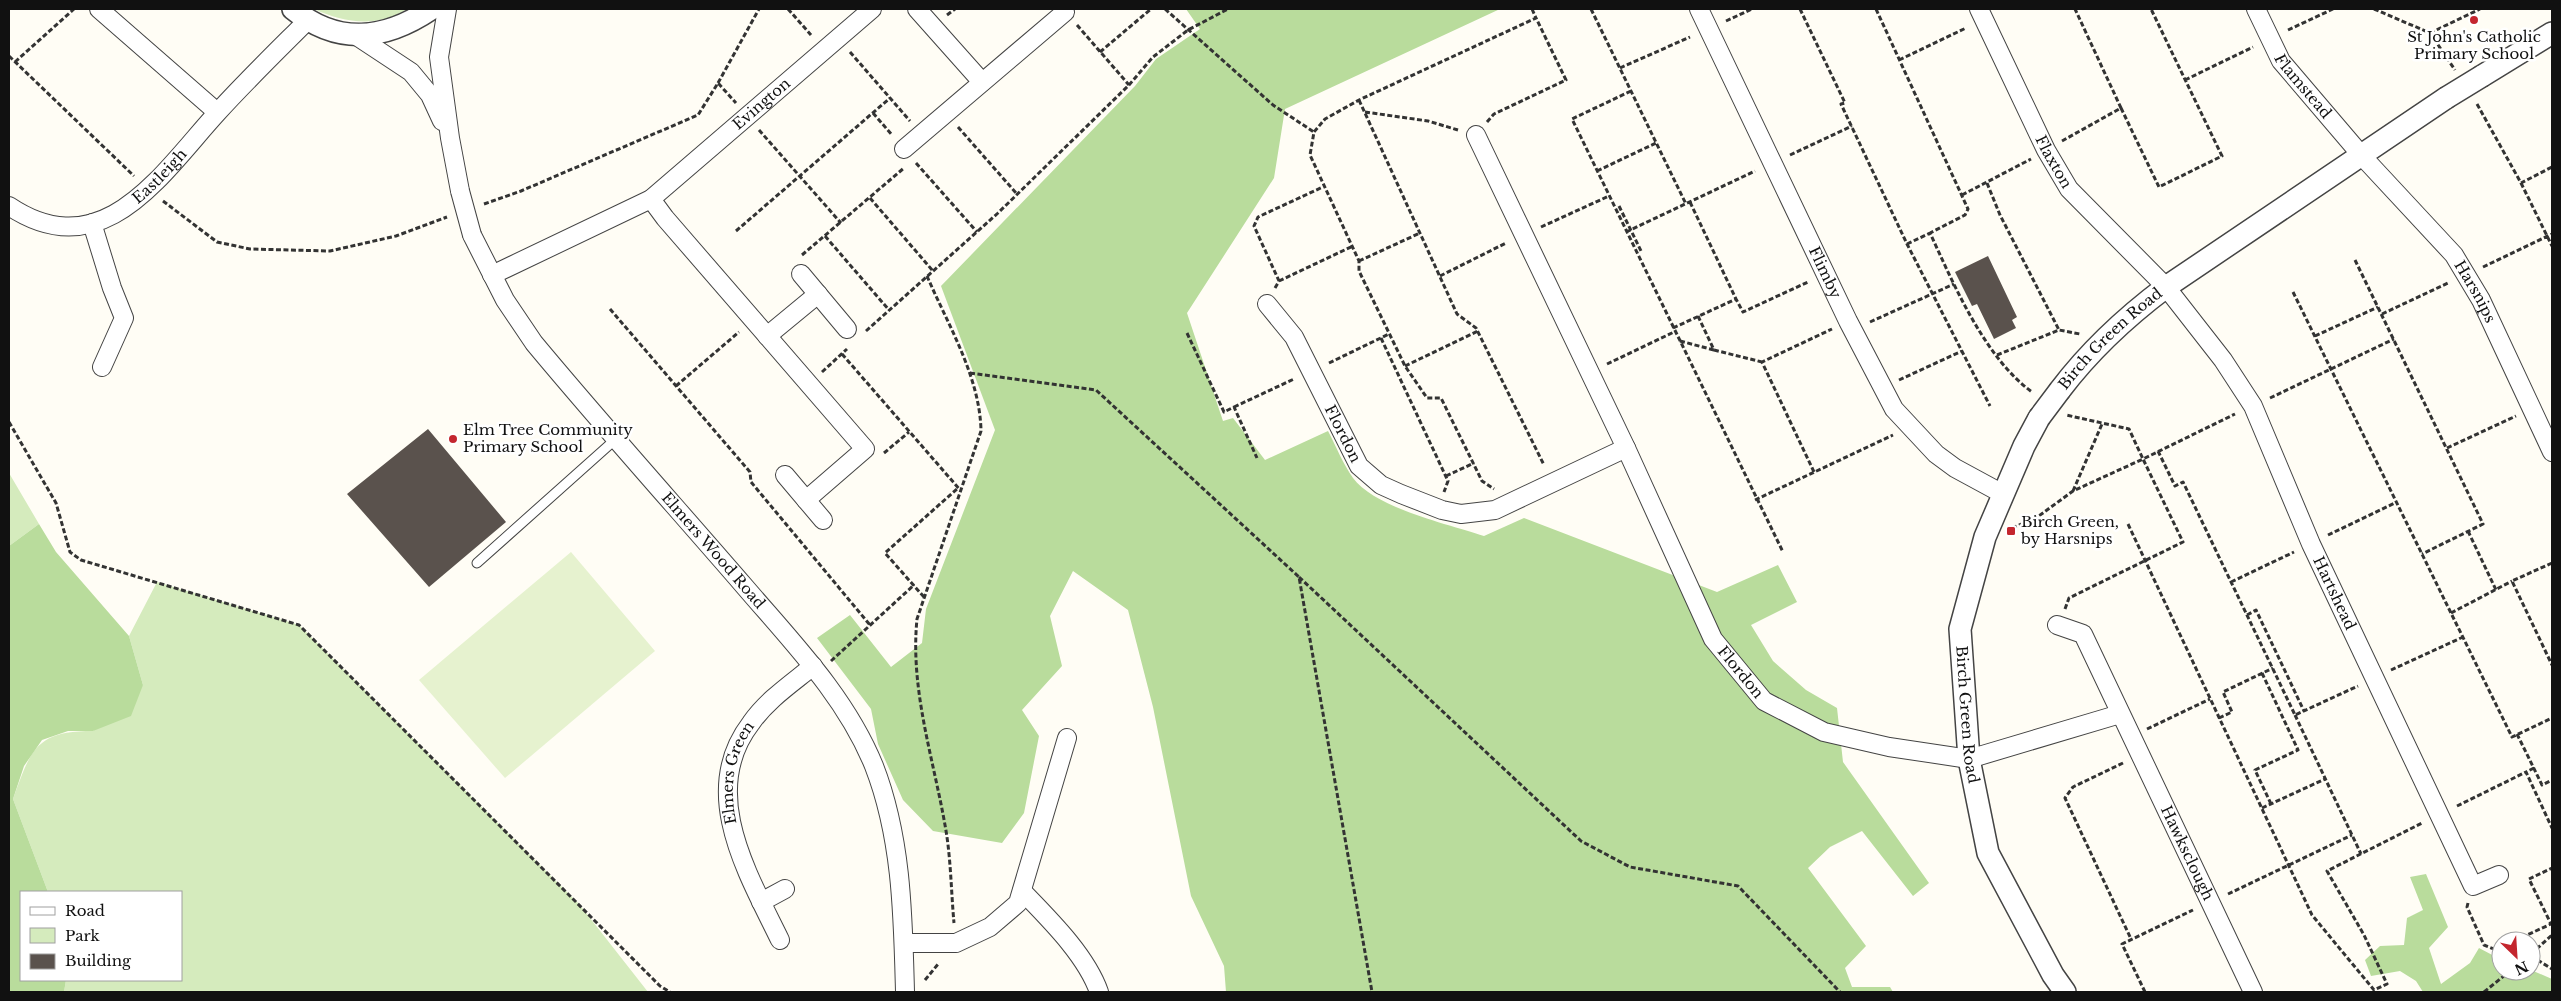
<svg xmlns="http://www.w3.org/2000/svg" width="2561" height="1001" font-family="'Libre Baskerville',serif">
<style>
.green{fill:#d5ebbd}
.forest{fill:#b9dc9c}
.pitch{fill:#e6f2cf}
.building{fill:#5a524d}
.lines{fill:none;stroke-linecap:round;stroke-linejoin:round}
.service-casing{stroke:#444;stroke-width:11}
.minor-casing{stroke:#444;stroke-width:20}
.tertiary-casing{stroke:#444;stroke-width:24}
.path{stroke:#333;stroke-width:3;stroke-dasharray:5 2.5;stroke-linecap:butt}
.service{stroke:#fff;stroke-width:9}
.minor{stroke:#fff;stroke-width:18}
.tertiary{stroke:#fff;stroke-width:21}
.minor-bridge-casing{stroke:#444;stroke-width:20;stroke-linecap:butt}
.tertiary-bridge-casing{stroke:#444;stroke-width:24;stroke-linecap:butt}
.minor-bridge{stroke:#fff;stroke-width:18}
.tertiary-bridge{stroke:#fff;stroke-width:21}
.poi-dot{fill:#c4262e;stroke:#fff;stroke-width:2}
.labels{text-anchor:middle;stroke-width:5;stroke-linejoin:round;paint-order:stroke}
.poi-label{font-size:15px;fill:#111;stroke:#fff;text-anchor:start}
.street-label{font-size:15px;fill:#111;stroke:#fff}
</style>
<rect width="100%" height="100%" fill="#fffdf5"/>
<!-- green -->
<path class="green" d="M314 9H407C378 28 344 23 314 9Z
M9 473 39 524 9 546Z
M157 582 299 625 579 904 648 992H64L66 980H181V892H48L13 799C31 749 36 731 93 731L143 685 129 636Z"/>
<!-- forest -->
<path class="forest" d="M1186 9H1500L1285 109 1274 178 1187 313 1223 421 1233 418 1265 460 1328 431C1336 446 1343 464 1353 478 1375 508 1448 524 1484 536L1524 518 1717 592 1778 565 1797 602 1751 625 1773 661 1806 690 1837 708 1843 762 1929 883 1913 896 1862 831 1830 847 1808 868 1866 946 1845 968 1852 987H1890L1893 992H1226L1224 966 1191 896 1153 707 1128 610 1073 571 1050 616 1062 666 1022 710 1039 736 1024 813 1002 843 933 831 903 800 878 744 871 709 817 638 850 615 891 667 922 643 926 609 995 430 941 286 1135 86 1156 59 1200 29Z
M39 524 56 552 129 636 143 685 131 716 93 731H68L42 740 24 766 13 799 48 892H21V980H66L64 992H9V546Z
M2426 874 2448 927 2429 948 2441 984 2470 963 2479 948 2498 958 2501 971H2505L2508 977 2531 970 2552 979V992H2423L2416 981 2400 971 2371 976 2365 960 2380 946 2404 945 2407 918 2423 910 2410 877Z"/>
<!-- pitch -->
<path class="pitch" d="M571 552 655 651 505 778 419 680Z"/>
<!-- building -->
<path class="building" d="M1988 256 2017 317 2012 320 2016 328 1994 339 1977 304 1972 306 1955 272Z
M428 429 506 522 429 587 347 494Z"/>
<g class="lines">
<!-- service casing -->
<g class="service-casing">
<path id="service" d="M477 563 617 438"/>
</g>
<!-- minor casing -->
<g class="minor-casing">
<g id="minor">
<path d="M99 9 217 112"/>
<path d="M447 9 439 57 450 138 460 191"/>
<path d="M917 9 982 82"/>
<path id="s1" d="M1699 9 1848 321 1894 409 1936 454 1955 468 2003 494"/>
<path id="s2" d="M1979 9 2046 150 2069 189 2166 287 2223 360 2253 406 2311 544 2473 886 2499 875"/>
<path id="s3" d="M2256 9 2281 61 2362 156 2454 255 2481 300 2552 452"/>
<path d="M355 35 411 72 430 95 442 121"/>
<path id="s4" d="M1476 135 1626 448 1713 639 1764 701 1824 732 1889 747 1969 759 2120 714"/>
<path d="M904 149 1065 12"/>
<path d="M651 199 665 218 865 449 806 500"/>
<path id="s5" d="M9 206C103 269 162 173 217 113 246 81 277 51 307 21"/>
<path d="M92 223 112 288 124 318 102 367"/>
<path id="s6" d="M472 235 505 300 534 343C603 426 675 506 745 587 793 643 846 697 874 766 902 838 903 916 905 992"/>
<path d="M801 274 847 329"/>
<path id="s7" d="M492 275 651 199 872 9"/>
<path id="s8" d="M1267 304 1294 337 1359 466 1381 485 1401 494 1442 510 1461 514 1495 510 1626 448"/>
<path d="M767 336 818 294"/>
<path d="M785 475 823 520"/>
<path id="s9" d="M2057 625 2083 634 2253 992"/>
<path d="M1022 891C1049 919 1086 955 1099 992"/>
<path d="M761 902 785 889"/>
<path id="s10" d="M780 940C748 874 698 792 751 723 767 700 791 684 813 666"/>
<path d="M904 943H956L990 927 1018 903 1067 738"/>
</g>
</g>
<!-- tertiary casing -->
<g class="tertiary-casing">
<g id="tertiary">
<path d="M293 9C338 46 385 40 431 9"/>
<path d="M2482 76 2552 33"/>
<path id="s11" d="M2060 390C2091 349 2126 317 2166 287L2446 98"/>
<path id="s12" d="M2039 418 2024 446 1985 537 1960 629 1969 759 1988 853 2053 975 2065 992"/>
</g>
</g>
<!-- path -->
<path class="path" d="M788 9 811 35
M1165 9 1273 105 1314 132
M1532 9 1536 18
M1591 9 1686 204
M1800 9 1845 103 1841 104 1907 244 1990 406
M1876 9 1968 209 1965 215 1930 233
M2374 9 2430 33 2455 70
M947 15 955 9
M1726 21 1752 9
M1077 25 1129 85
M2288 30 2333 9
M2430 33 2480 9
M850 52 910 121
M1100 52 1151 9
M9 56 134 176
M1899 60 1966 28
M15 62 74 9
M1620 68 1690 37
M2185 80 2253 47
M718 83 759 9
M1631 91 1572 119 1783 552
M1359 100 1457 314 1476 328 1544 465
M2477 104 2521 183 2552 167
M2121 108 2159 187 2222 156 2151 9
M1365 112 1428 121 1458 130
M873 113 892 135
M1487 122 1494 114 1566 80 1536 18 1359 100 1325 119 1314 132 1310 155 1359 261V271L1405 366 1427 398H1441L1482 481 1494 489
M958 127 1017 194
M759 130 841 223
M2062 141 2121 108 2075 9
M1790 155 1852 126
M916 163 977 232
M1597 171 1656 143
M1987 183 2000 215 2059 330
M2521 183 2552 246
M1962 195 2031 159
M870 198 933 271
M163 201 217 242 250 249 330 251 396 236 447 217
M1690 202 1736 299
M484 204 521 191 698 115 718 83 736 103
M1619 206 1642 253
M1541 227 1609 196
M736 231 890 98
M1626 232 1755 171
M825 236 889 310
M1907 244 1930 233C1954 285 1985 358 2032 392
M802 255 904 168
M2355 260 2483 524 2422 554
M1359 261 1420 233
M2483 267 2552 234
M927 276C948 325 980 377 981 431L917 619C910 689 933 757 945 825 951 857 951 891 954 923
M1440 276 1506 243
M1279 281 1353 246
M1275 288 1279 281 1254 226 1258 217 1325 186
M2293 292 2512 737 2552 718
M610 309 750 472 751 482 870 625
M2382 314 2448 283
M1698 316 1714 350 1762 362
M1870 322 1954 284
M1673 328 1736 299 1743 312 1808 282
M866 331 998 213 1129 85 1153 57 1188 30 1228 9
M1187 333 1224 412 1234 407 1257 458
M2315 336 2378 307
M1381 338 1448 481 1444 492
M1680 341 1714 350
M842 354 961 491
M1997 355 2059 330 2080 334
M1329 363 1389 334
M1607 364 1674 332
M1405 366 1478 331
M822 372 847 349
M970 373 1096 390 1299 577 1372 992
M1899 380 1962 351
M676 386 739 332
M2270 398 2394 339
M1234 407 1294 379
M9 422 56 503 70 552 81 560 299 625 660 986 670 992
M2447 448 2516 416
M2158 451 2175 486 2183 482 2295 715 2358 686
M884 453 909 432
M1814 472 1762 362 1832 329
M1446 476 1474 463
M2073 491 2102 424
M1755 500 1893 435
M2128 524 2312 915 2374 990 2387 984 2364 935 2327 871 2422 823
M2012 528 2036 518 2073 491 2143 459 2129 429 2066 415
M2468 531 2496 590
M2328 535 2397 502
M2552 563 2512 581 2552 665
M1299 577 1581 841 1630 867 1738 886 1840 992
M2231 582 2294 552
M924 597 885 553 958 488
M2065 609 2069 598 2183 542 2143 459 2235 414
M2451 613 2512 581
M2247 615 2256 610 2304 711
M831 661 914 585
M2391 670 2463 637
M2262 673 2298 750 2255 770 2271 804
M2295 715 2361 854
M2219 718 2232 712 2223 692 2273 668
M2147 729 2210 699
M2517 734 2542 785 2552 780
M2123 763 2073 787 2065 798 2131 939
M2534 768 2526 772 2552 828
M2457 806 2526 772
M2262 808 2325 779
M2228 894 2352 835
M2468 903 2467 907 2484 945 2501 952
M2527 941V935L2551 924 2529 879 2552 868
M2531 954 2552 935
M2531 956 2552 969
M925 980 939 963
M2145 992 2122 944 2193 910
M2484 992 2510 971"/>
<!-- service -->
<use href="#service" class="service"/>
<!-- minor -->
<use href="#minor" class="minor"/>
<!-- tertiary -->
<use href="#tertiary" class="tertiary"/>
<!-- minor-bridge casing -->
<g class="minor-bridge-casing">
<path id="minor-bridge" d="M460 191 472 235"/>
</g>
<!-- tertiary-bridge casing -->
<g class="tertiary-bridge-casing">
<path id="tertiary-bridge" d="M2446 98 2482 76
M2039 418 2060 390"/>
</g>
<!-- minor-bridge -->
<use href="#minor-bridge" class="minor-bridge"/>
<!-- tertiary-bridge -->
<use href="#tertiary-bridge" class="tertiary-bridge"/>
</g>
<!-- markers -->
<g class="poi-dot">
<circle cx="2474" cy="20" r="5"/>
<circle cx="453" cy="439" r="5"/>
<rect x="2006" y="526" width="10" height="10" rx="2.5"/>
</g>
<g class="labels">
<!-- poi labels -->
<g class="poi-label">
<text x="2474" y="42" text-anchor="middle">St John's Catholic<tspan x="2474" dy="17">Primary School</tspan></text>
<text x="463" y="435">Elm Tree Community<tspan x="463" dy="17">Primary School</tspan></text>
<text x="2021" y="527">Birch Green,<tspan x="2021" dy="17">by Harsnips</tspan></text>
</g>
<!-- street labels -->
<g class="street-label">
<text dy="5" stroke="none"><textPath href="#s3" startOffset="91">Flamstead</textPath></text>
<text dy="5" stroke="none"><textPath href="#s7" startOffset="322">Evington</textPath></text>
<text dy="5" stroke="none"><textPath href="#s2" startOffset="170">Flaxton</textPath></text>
<text dy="5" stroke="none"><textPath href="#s5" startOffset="171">Eastleigh</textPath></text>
<text dy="5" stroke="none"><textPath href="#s1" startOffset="292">Flimby</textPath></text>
<text dy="5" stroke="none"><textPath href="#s3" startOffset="360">Harsnips</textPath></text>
<text dy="5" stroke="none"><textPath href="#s11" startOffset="72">Birch Green Road</textPath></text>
<text dy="5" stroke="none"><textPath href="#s8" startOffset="151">Flordon</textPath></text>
<text dy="5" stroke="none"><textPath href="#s6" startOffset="399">Elmers Wood Road</textPath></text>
<text dy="5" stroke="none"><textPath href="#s2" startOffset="691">Hartshead</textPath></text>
<text dy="5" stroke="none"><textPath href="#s4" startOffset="600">Flordon</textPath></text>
<text dy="5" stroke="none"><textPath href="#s12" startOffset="312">Birch Green Road</textPath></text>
<text dy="5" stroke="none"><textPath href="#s10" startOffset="179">Elmers Green</textPath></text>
<text dy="5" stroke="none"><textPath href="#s9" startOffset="270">Hawksclough</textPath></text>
</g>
</g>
<!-- border -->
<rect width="2561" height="1001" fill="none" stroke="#111111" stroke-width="20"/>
<!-- legend -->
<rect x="20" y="891" width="162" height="90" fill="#ffffff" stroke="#a0a0a0"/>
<rect x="30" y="907" width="25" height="8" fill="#ffffff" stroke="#a0a0a0"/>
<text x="65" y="916" font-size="15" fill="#111111">Road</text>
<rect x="30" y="928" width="25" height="15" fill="#d5ebbd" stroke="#a0a0a0"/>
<text x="65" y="941" font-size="15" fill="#111111">Park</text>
<rect x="30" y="954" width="25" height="15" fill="#5a524d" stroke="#a0a0a0"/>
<text x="65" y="966" font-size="15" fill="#111111">Building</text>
<!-- north arrow -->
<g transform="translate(2516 956) rotate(155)"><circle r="24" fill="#ffffff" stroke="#a0a0a0"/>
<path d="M0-4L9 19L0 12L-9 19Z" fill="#c4262e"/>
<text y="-8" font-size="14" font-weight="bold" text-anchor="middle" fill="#111111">N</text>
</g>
</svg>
